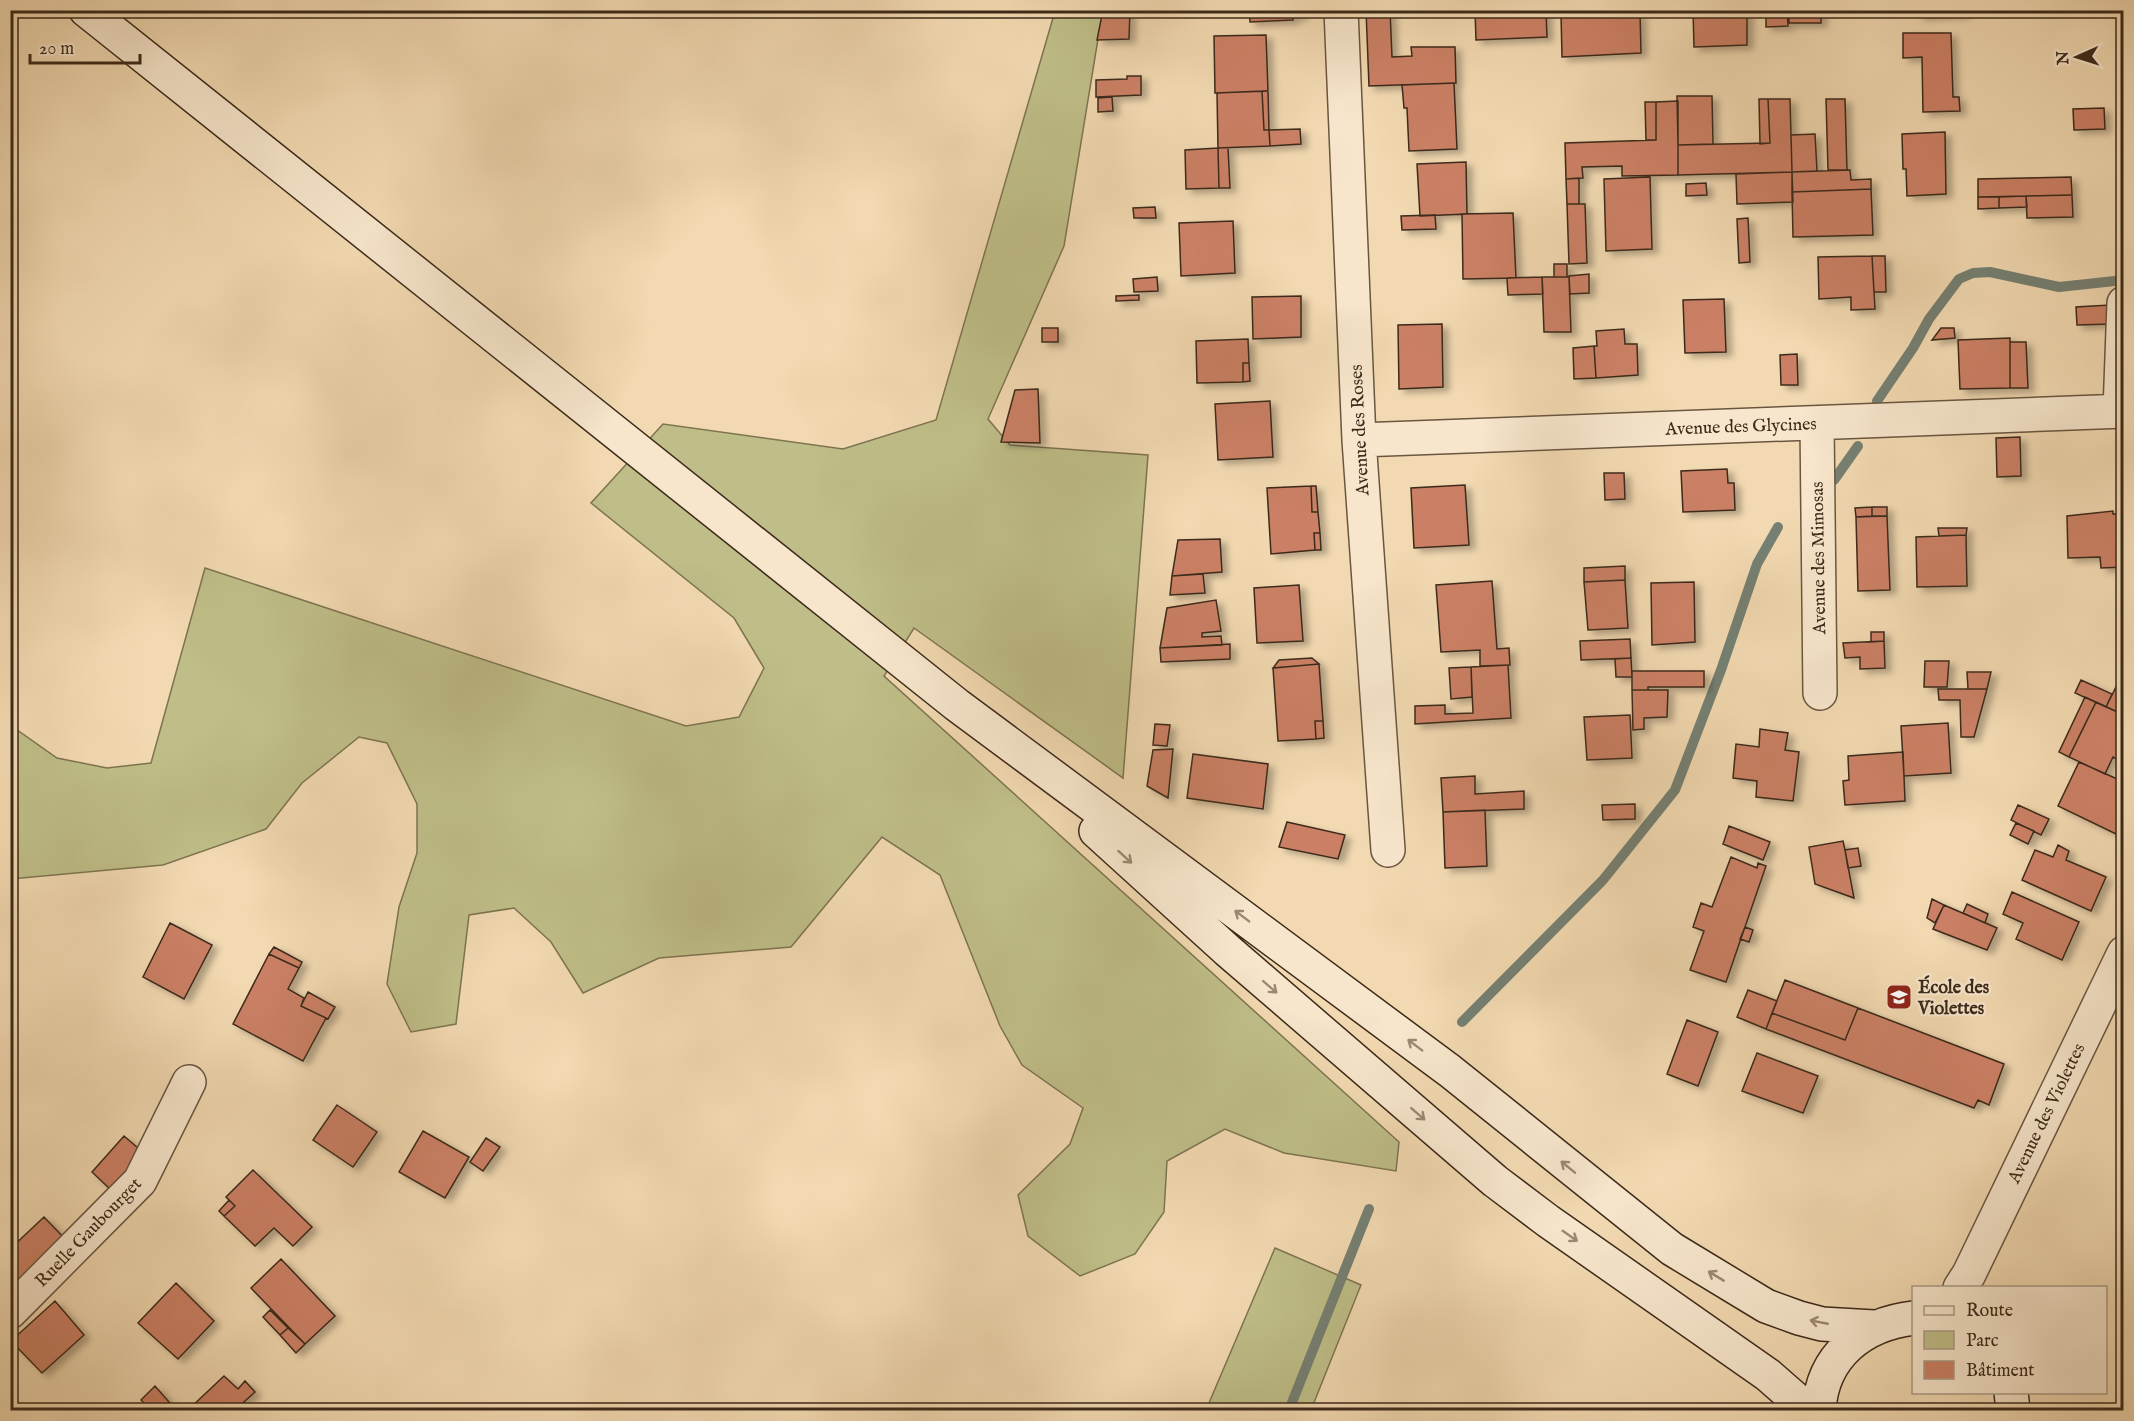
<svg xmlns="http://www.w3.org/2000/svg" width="2134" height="1421" font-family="'IM FELL English',serif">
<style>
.green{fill:#bfbe88;stroke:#7e7451;stroke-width:1.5}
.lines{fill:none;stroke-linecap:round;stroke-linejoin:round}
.stream{stroke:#758073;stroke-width:10}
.building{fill:#cb8065;stroke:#3c2a1a;stroke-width:1.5;filter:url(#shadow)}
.street-casing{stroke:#6a5640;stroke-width:36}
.secondary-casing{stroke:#3c2a1a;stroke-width:36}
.street{stroke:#f7e6cc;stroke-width:33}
.secondary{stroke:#f7e6cc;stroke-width:33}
.oneway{stroke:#9a8873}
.labels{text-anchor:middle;stroke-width:4.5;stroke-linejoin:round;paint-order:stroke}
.street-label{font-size:18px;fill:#3c2a1a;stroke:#f7e6cc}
.poi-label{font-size:18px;font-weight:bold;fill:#3c2a1a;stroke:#f7e6cc;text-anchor:start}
</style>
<defs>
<filter id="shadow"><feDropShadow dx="6" dy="4" stdDeviation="3" flood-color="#0004"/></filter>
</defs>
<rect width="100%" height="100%" fill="#f2d9b1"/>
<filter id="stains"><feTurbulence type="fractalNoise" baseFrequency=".00333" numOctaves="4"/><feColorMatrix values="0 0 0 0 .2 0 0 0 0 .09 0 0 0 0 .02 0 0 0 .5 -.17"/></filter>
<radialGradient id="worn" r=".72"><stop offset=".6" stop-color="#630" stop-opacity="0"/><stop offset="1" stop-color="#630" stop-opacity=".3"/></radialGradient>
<!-- green -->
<path class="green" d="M1055 11H1105L1100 27 1064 246 988 419 1010 445 1148 455 1123 778 914 628 884 676 1399 1142 1396 1171 1284 1153 1225 1129 1167 1161 1164 1212 1135 1254 1080 1276 1028 1236 1018 1195 1070 1144 1083 1108 1022 1065 1000 1026 940 875 882 837 791 947 659 958 583 993 551 942 514 908 469 915 456 1024 411 1032 387 984 399 907 417 853V804L387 743 359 737 302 783 266 829 163 865 11 879 10 725 57 758 107 768 151 763 205 568 686 726 739 717 764 668 734 618 591 503 663 424 843 449 936 420Z
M1275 1248 1361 1285 1311 1410H1206Z"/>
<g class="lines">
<!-- stream -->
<path class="stream" d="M1877 401 1913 348 1929 319 1959 279 1973 273 1990 272 2059 287 2124 280
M1834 480 1858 446
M1462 1022 1603 880 1675 790 1721 670 1757 564 1778 527
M1289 1410 1369 1209"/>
</g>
<!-- building -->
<path class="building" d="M1103 10H1130L1129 39 1097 40Z
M1249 10H1301V16H1293V20L1250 22Z
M1366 10H1390L1392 57 1412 56 1411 47H1455L1456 83 1369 86Z
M1475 10H1546L1547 37 1476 40Z
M1693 10H1747V45L1694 47Z
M1766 10H1787L1788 26 1766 27Z
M1789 10H1821V23H1789Z
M1918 10H1964V14L1918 16Z
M1640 13 1641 53 1562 57 1561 15Z
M1903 33H1951L1953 97H1959L1960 111 1923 112 1922 57 1903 58Z
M1266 35 1268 91 1215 93 1214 36Z
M1127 76H1141V95L1096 97V80L1127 79Z
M1454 83 1457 149 1409 151 1407 108H1404L1402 85Z
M1262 91H1268L1269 130H1264Z
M1262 91 1264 130H1269L1270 146 1218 148 1217 93Z
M1677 96H1712L1713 144 1678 145Z
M1112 97 1113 111 1098 112V98Z
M1759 99H1768L1770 143 1760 144Z
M1768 99H1790L1792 172 1678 175V145L1770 143Z
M1826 99H1845L1847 170H1828Z
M1678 101V175L1622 176V166L1582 167 1583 178 1566 179 1565 143 1656 140V102Z
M1645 102H1656V140H1646Z
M2104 108 2105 129 2074 130 2073 109Z
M1300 129 1301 144 1270 146 1269 130Z
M1945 132 1946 194 1907 196 1906 169H1903L1902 134Z
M1815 134 1817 171 1792 172 1791 135Z
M1218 148 1219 188 1186 189 1185 150Z
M1218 148H1228L1230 188H1219Z
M1466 162 1467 214 1420 216 1417 164Z
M1850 170 1851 180 1871 179V189L1792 192V172Z
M1792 172 1793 202 1737 204 1736 174Z
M1650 177 1652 249 1606 251 1604 179Z
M2071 177 2072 195 1978 197V179Z
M1579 178V204H1567L1566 179Z
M1706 183 1707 195 1686 196V184Z
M1871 189 1873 235 1793 237 1792 192Z
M2072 195 2073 217 2027 218 2026 196Z
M2026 196 2027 207 1999 208V197Z
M1978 197H1999V208L1978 209Z
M1567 204H1585L1587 263 1569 264Z
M1155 207 1156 218H1134L1133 208Z
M1513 213 1516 278 1463 279 1462 214Z
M1435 215 1436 229 1402 230 1401 216Z
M1748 218 1750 262 1739 263 1737 219Z
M1233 221 1235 273 1181 276 1179 223Z
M1872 256H1885L1886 292H1874Z
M1872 256 1875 309 1851 310V297L1819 299 1818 257Z
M1554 264H1567V277H1554Z
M1589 274V293L1570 294 1569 276Z
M1157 277 1158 291 1134 292 1133 279Z
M1542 277 1543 294 1508 295 1507 278Z
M1542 277H1569L1571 332H1544Z
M1139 295V300L1116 301V296Z
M1301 296V337L1253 339 1252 297Z
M1724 299 1726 352 1685 353 1683 300Z
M2110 305 2111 324 2077 325 2076 307Z
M1442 324 1443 387 1399 389 1398 325Z
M1042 328H1058V342H1042Z
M1941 328H1954L1955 338 1932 340Z
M1624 329 1625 344H1637L1638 375 1596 378 1594 346H1597L1596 331Z
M2010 338V388L1960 389 1958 340Z
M1248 339 1249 363H1243V382L1197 383 1196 341Z
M2010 342H2026L2028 388H2010Z
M1594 346 1596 378 1574 379 1573 348Z
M1797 354 1798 385H1781L1780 355Z
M1243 363H1249L1250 381 1243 382Z
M1038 389 1040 443 1001 442 1015 390Z
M1270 401 1273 457 1218 460 1215 404Z
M2020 437 2021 476 1997 477 1996 438Z
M1727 469 1728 483H1734L1735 510 1683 512 1681 471Z
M1604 473H1624L1625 499 1605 500Z
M1465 485 1469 545 1414 548 1411 488Z
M1311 486H1316L1318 512H1312Z
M1311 486 1312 512H1318L1320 533H1314L1315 550 1271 554 1267 488Z
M1872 507V516L1856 517 1855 508Z
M1872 507H1887V516H1872Z
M2113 511V514H2124V567L2101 568 2100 557 2068 558 2067 516Z
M1887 516 1890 590 1858 591 1856 517Z
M1938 528H1967L1966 535 1939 536Z
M1314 533H1320L1321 550H1315Z
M1966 535 1967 586 1917 587 1916 537Z
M1220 539 1222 572 1172 576 1178 540Z
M1625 566V580L1584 582V568Z
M1203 574 1205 593 1170 595 1172 576Z
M1625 580 1628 628 1588 630 1584 582Z
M1492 581 1497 649 1509 648 1510 665 1480 666V650L1441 652 1436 585Z
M1694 582 1695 642 1652 645 1651 583Z
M1299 585 1303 641 1257 643 1254 588Z
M1216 600 1221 631 1202 633V637L1221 636 1222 645 1160 648 1167 608Z
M1871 632H1884V641L1871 642Z
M1630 639 1631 658 1581 660 1580 641Z
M1884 641 1885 668 1860 669V657L1845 658 1843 643Z
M1230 644V659L1161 662 1160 648Z
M1312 658 1319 664 1273 668 1279 660Z
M1631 658 1632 677H1616L1615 659Z
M1925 661H1949L1947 687H1924Z
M1319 664 1323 721H1315L1316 739 1278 741 1273 668Z
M1508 665 1511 718 1415 724V706L1445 705V714L1473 713 1471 667Z
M1471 667 1472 697 1451 699 1449 668Z
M1632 671H1704V687H1648V690H1632Z
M2124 671V715L2106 707Z
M1967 672H1991L1987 689H1968Z
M2081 680 2112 694 2106 707 2075 693Z
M1938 689H1987L1974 737H1961L1960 700H1939Z
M1632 690H1668L1667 717 1644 718V729L1633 730Z
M2085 697 2096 702 2069 757 2059 752Z
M2096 702 2124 715V759L2122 762 2113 757 2105 774 2069 757Z
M1630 715 1632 758 1587 760 1584 717Z
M1315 721H1323L1324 738 1316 739Z
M1948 723 1951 773 1904 776 1901 726Z
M1155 724 1170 725 1167 746 1153 745Z
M1760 729 1788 733 1785 750 1799 752 1793 801 1756 797 1757 781 1733 778 1736 744 1759 747Z
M1173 749 1168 798 1147 786 1153 750Z
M1903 752 1905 801 1845 805 1843 781 1849 780 1848 756Z
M1193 754 1268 764 1263 809 1187 798Z
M2079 762 2124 782V819L2116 834 2058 806Z
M1475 776V794L1524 791V809L1443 812 1441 778Z
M1635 804V819L1603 820 1602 805Z
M2018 805 2049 819 2041 835 2011 820Z
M1485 810 1487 866 1445 868 1443 812Z
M1287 822 1345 835 1338 859 1279 847Z
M2016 823 2034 831 2028 844 2010 835Z
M1729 826 1770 842 1763 860 1723 844Z
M1843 841 1845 850 1854 898 1815 884 1809 847Z
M2058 845 2069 851 2066 860 2106 877 2091 911 2022 880 2035 850 2053 857Z
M1858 848 1861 866 1848 868 1845 850Z
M1731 857 1757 868 1758 863 1766 866 1726 982 1690 970 1704 931 1693 927 1701 903 1712 907Z
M2012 892 2079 922 2062 960 2016 939 2023 923 2003 914Z
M1932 899 1944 905 1935 923 1927 918Z
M1967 904 1988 914 1985 923 1963 913Z
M1944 905 1997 928 1987 950 1933 929Z
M170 923 212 945 184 999 143 977Z
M1745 927 1753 930 1749 942 1740 939Z
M274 947 302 962 299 968 269 954Z
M269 954 299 968 288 989 304 998 301 1006 326 1018 303 1061 233 1024Z
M1785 980 1858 1008 1845 1040 1772 1013Z
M1748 990 1777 1001 1766 1029 1737 1017Z
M308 992 335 1007 328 1019 301 1006Z
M1858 1008 2004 1064 1989 1105 1978 1100 1974 1108 1766 1029 1772 1013 1845 1040Z
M1687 1020 1718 1032 1698 1086 1667 1074Z
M1757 1053 1818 1076 1803 1113 1742 1091Z
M337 1105 377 1132 353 1167 313 1140Z
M423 1131 469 1157 445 1198 399 1172Z
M124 1136 146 1155 112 1191 92 1172Z
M486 1138 500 1147 483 1171 470 1162Z
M253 1170 312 1227 293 1246 274 1228 255 1246 224 1216 235 1206 226 1197Z
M229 1200 235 1206 224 1216 219 1211Z
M44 1217 68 1242 10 1299V1249Z
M281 1259 335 1316 305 1344 251 1288Z
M176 1283 214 1321 178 1359 138 1323Z
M55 1301 84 1335 42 1373 11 1341Z
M270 1310 288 1328 280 1335 263 1317Z
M288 1328 305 1344 296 1353 280 1335Z
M224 1376 238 1389 245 1381 255 1392 235 1410H188Z
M155 1386 176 1410H151L141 1400Z"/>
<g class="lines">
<!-- street casing -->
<g class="street-casing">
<path id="street" d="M1341 10 1359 440 1388 850
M2120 411 2124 303
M1817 423 1820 693
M1359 440 2124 411
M1960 1288 1969 1274 2124 953
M10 1312 140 1181 189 1082"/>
</g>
<!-- secondary casing -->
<g class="secondary-casing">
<path id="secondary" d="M86 10 957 705 1450 1071 1672 1249 1766 1306 1799 1318 1822 1324 1874 1327
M1096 831 1227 950 1495 1181 1548 1221 1768 1375 1808 1410
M2011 1392 2013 1410
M1819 1410C1822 1356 1862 1324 1914 1318"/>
</g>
<!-- street -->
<use href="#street" class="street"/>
<!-- secondary -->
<use href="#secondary" class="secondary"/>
</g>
<!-- one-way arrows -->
<defs><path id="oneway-shaft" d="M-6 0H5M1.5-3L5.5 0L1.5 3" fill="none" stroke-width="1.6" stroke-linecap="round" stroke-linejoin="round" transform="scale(1.5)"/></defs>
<g class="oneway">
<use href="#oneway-shaft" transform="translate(1125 857) rotate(42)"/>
<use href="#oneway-shaft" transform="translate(1242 916) rotate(-143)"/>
<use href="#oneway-shaft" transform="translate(1270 987) rotate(41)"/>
<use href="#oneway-shaft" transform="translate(1415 1045) rotate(-143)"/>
<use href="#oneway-shaft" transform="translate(1418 1114) rotate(41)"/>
<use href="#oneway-shaft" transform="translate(1568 1167) rotate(-141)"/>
<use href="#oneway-shaft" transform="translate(1570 1236) rotate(35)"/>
<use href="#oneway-shaft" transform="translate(1716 1276) rotate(-149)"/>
<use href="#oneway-shaft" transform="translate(1819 1322) rotate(-169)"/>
</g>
<!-- icons -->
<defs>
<g id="school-square" transform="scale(1.35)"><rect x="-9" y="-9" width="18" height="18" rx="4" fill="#8f2418" stroke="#f7e6cc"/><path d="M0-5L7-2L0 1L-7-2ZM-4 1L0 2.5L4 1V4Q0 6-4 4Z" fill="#fff"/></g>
</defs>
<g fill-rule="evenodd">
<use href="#school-square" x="1899" y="997"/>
</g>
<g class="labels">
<!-- street labels -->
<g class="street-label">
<text transform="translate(1741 426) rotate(-2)" y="6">Avenue des Glycines</text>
<text transform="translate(1359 430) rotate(-93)" y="6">Avenue des Roses</text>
<text transform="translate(1818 558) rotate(-91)" y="6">Avenue des Mimosas</text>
<text transform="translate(2046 1113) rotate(-64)" y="6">Avenue des Violettes</text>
<text transform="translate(88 1232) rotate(-46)" y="6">Ruelle Gaubourget</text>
</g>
<!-- poi labels -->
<g class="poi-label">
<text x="1918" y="993">École des<tspan x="1918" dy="21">Violettes</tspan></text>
</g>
</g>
<!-- margin -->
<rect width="2134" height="1421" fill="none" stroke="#f2d9b1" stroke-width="36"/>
<rect x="12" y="12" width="2110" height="1397" fill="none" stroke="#3c2a1a" stroke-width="3"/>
<rect x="18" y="18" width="2098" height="1385" fill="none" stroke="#3c2a1a" stroke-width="1.5"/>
<!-- legend -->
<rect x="1912" y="1286" width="195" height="108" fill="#f7e6cc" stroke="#ac9b85" stroke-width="1.5"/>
<rect x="1924" y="1306" width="30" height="9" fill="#f7e6cc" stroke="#ac9b85" stroke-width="1.5"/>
<text x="1966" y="1316" font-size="18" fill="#3c2a1a">Route</text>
<rect x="1924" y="1331" width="30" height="18" fill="#bfbe88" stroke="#ac9b85" stroke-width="1.5"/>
<text x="1966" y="1346" font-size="18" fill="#3c2a1a">Parc</text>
<rect x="1924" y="1361" width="30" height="18" fill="#cb8065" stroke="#ac9b85" stroke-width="1.5"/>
<text x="1966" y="1376" font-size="18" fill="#3c2a1a">Bâtiment</text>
<!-- north arrow -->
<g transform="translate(2077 57) rotate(267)" stroke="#f7e6cc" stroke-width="4.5" paint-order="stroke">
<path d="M0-4.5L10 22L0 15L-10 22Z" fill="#3c2a1a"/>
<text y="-9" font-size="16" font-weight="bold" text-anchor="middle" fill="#3c2a1a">N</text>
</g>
<!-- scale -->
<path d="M30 54v9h110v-9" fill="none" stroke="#3c2a1a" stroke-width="3"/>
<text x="39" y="54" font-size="18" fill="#3c2a1a" stroke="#f7e6cc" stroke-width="4.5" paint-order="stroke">20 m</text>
<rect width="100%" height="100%" filter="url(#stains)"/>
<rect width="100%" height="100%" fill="url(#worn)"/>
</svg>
